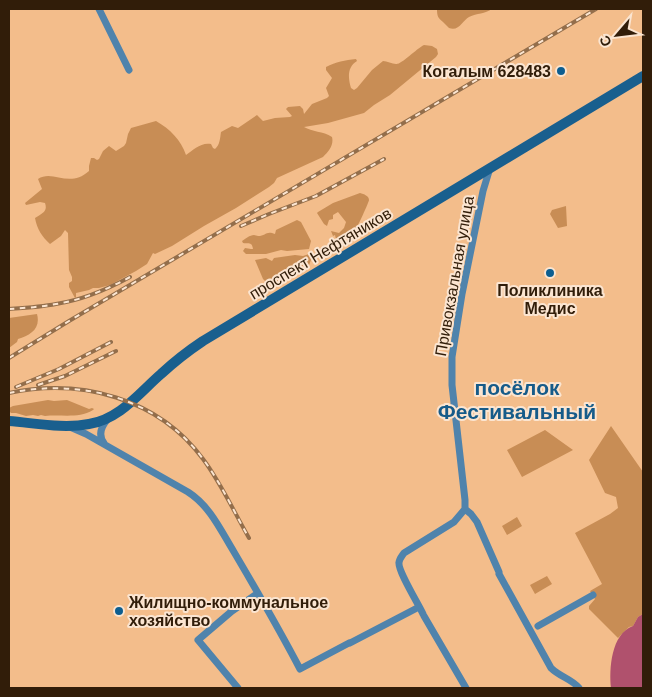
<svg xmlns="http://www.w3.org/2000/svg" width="652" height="697" font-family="Helvetica,sans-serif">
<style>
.green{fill:#c88d55}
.water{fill:#b0516d}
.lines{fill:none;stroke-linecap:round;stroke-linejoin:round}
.minor{stroke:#4f83ac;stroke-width:7}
.secondary{stroke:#195f8e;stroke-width:10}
.rail-casing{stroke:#936e4b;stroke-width:4}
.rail{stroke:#fbe5d1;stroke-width:2;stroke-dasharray:5.5;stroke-linecap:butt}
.poi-dot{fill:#0d5e90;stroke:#fbe5d1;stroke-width:2}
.labels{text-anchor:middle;stroke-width:4;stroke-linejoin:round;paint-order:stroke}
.poi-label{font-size:16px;font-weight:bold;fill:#311d09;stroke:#fbe5d1;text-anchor:end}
.street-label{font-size:16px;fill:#311d09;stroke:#fbe5d1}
.district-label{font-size:21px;font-weight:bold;fill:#165b89;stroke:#fbe5d1}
</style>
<rect width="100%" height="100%" fill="#f3bd8b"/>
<!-- green -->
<path class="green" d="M437 9H444L446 10 451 9H492C485 14 477 13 469 17 463 20 459 32 449 28 447 26 445 24 443 22 438 18 437 16 437 9Z
M424 45 432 46 437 49 438 54 436 57 390 95 374 105 364 113 328 123 304 127C312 132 323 131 332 137 334 145 329 151 323 157L277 178 274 183 269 187 236 208 204 226 172 246 155 254 153 253 147 264 136 271 110 285 99 288H93L89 290 76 293V297L75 298 69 287V283L72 281V277L69 270 68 233 65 230 61 236 50 244C42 237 37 229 35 218 42 213 48 212 45 203L40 202 26 205 25 203 42 189 38 179C53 169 69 189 89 171V166L91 158H94L97 160 99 159 103 151 109 146 116 151 124 146 126 143 128 134 131 128 156 121C170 129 181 140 186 155 193 150 201 142 211 144L213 148 215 149C220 145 220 138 221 132L232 126 238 128 257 115 263 121 275 118 290 117 292 116 286 109 288 107 300 106 303 109 304 114 312 104 327 98 329 96 326 88 332 78 326 70V67C336 62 345 60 356 59L357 61C347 67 348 78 351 88L354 90 357 88 372 70 383 61C387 61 392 64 396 64 401 65 416 49 424 45Z
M360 193C364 194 369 196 369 200 369 202 357 228 356 229 353 232 348 232 345 234L344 239 346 244 344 245 342 243 337 244 335 235 333 236 331 231 339 233 344 228 346 222 338 212 333 215V219L329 220 327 226 324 224 317 213 318 212 333 203Z
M566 206 567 226 558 228 550 214 552 210Z
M297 220 301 222 311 241 309 249 287 251 281 250 266 254H246L243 251 245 248 251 249H253C252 241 248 244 243 243L242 241C245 239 250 235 254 235 255 235 257 236 258 236 266 236 266 230 275 234L276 230 278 229Z
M309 254 313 255V257L311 260 309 265 306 267 301 265 295 268 284 280 278 281 276 283 271 280 267 283 263 279 255 260 266 258 272 261 274 258 295 255 303 256Z
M37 314C41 329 30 335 18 339L17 342 9 348V318Z
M48 400 54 401 67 400 89 409 92 408 94 409 93 410C78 419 61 414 45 416L41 415 38 416 33 415 26 416 16 413H11L9 411V408L13 406Z
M611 426 643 472V614L638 617 633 626 629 627 618 638 589 609V606L595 599 590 591 602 584 575 533 610 514 618 508 616 497 605 493 589 460Z
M545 430 573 450 522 477 507 450Z
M517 517 522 526 507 535 502 526Z
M547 576 552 584 535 594 530 585Z"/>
<!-- water -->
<path class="water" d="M643 614V688H611C609 669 611 634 633 626L638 617Z"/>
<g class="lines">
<!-- minor -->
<path class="minor" d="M99 9 129 70
M70 427 86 434 188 492C210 506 221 531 234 552 257 591 279 629 300 669L349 643
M104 443C98 435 101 427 107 420
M465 509V500L452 385V357L462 294 473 240 483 191 490 168
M465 509 471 514 477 522 499 572
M499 574 551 668C560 677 572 679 579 688
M423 614C419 605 398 571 399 563 399 559 402 556 404 553L454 522 465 509
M424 616 466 688
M538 626 593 595
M350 643 419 607
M238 688 198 640 232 611 258 593"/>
<!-- secondary -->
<path class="secondary" d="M9 421C35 423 63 429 89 424 120 419 139 393 161 374 174 362 188 351 203 341L643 76"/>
<!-- rail casing -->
<g class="rail-casing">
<path id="rail" d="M241 226 269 214 316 196 384 159
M9 309C24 308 41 307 56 304 82 300 108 289 130 277
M9 358 69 321 596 9
M38 385 65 376 116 351
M16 387 59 369 111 342
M9 393C81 378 158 398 203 459 221 483 234 512 249 538"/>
</g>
<!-- rail -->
<use href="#rail" class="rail"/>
</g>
<!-- markers -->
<g class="poi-dot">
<circle cx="561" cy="71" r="5"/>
<circle cx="550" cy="273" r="5"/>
<circle cx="119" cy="611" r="5"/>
</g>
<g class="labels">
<!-- poi labels -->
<g class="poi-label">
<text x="551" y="77">Когалым 628483</text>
<text x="550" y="296" text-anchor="middle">Поликлиника<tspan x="550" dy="18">Медис</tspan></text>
<text x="129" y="608" text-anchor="start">Жилищно-коммунальное<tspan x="129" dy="18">хозяйство</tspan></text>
</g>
<!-- street labels -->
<g class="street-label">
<text transform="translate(320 253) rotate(-31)" y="6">проспект Нефтяников</text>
<text transform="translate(454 276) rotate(-80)" y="6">Привокзальная улица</text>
</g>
<!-- district labels -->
<g class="district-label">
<text x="517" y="395">посёлок<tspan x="517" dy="24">Фестивальный</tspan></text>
</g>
</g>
<!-- border -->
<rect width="652" height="697" fill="none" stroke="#311d09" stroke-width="20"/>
<!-- north arrow -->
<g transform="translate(617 35) rotate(242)" stroke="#fbe5d1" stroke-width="4" paint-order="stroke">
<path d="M0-4L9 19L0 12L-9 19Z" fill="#311d09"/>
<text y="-8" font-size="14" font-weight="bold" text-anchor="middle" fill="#311d09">С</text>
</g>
</svg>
